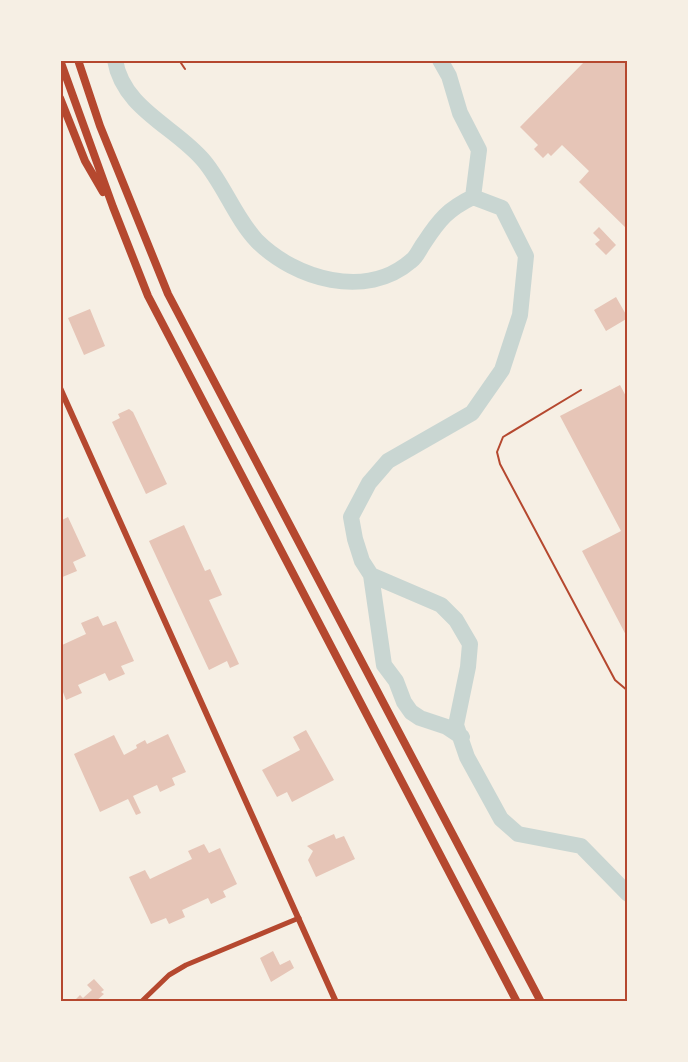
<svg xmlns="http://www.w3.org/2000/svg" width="688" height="1062" font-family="'Open Sans',sans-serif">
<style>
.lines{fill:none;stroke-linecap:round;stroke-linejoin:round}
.river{stroke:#c9d6d2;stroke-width:16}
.building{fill:#e6c5b7}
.service{stroke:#b5482f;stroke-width:2}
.tertiary{stroke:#b5482f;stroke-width:5}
.secondary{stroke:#b5482f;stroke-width:6}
.motorway{stroke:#b5482f;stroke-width:8}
.neatline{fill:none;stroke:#b5482f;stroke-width:2}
</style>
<rect width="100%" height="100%" fill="#f6efe4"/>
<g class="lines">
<!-- river -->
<path class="river" d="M115 60C123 109 176 127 204 161 224 185 236 219 257 241 295 279 366 300 411 261 417 257 420 248 424 243 439 220 448 209 473 197L502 208 526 256 520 315 502 370 472 413 388 461 369 483 351 517 355 539 362 561 371 575 441 605 456 620 470 644 468 667 456 725 467 757 501 819 518 834 581 846 628 894
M440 60 449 76 460 113 479 150 473 197
M371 575 384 665 396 681 404 702 411 712 420 718 447 727 462 737"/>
</g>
<!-- building -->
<path class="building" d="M586 60H628V230L579 182 589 171 562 145 551 156 548 153 543 158 534 149 538 145 520 127Z
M599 227 616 245 606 255 595 244 600 240 593 233Z
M616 297 628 318 606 331 594 310Z
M90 309 105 346 84 355 68 318Z
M620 385 628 400V639L582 551 621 531 560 416Z
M129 409 133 412 167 484 146 494 112 422 120 418 118 414Z
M68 517 86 556 73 562 77 571 60 578V521Z
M184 525 205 571 210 569 222 595 209 600 239 664 230 668 227 661 209 670 149 541Z
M98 616 103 626 116 621 134 661 121 666 125 674 109 681 105 673 78 685 82 693 66 700 63 692 60 693V646L86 634 81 623Z
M306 730 334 780 292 802 287 792 277 797 262 770 300 750 293 737Z
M168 734 186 772 172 778 175 785 160 792 157 785 133 796 141 813 136 815 128 799 100 812 74 754 114 735 124 755 137 748 136 745 145 740 147 744Z
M334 834 336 839 344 836 355 859 316 877 308 860 313 851 307 846Z
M204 844 209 853 220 848 237 884 223 891 226 897 211 904 208 898 182 910 185 917 169 924 166 918 151 924 129 877 145 870 150 879 192 859 188 851Z
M273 951 280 965 290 960 294 968 271 982 260 958Z
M94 979 104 990 101 992 104 994 95 1002H77L75 1000 80 995 83 998 92 990 87 985Z"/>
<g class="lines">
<!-- service -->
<path class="service" d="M179 60 185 69
M581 390 503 437 497 452 500 464 615 680 628 691"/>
<!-- tertiary -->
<path class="tertiary" d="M141 1002 169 975 186 965 299 918"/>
<!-- secondary -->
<path class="secondary" d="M60 388 336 1002"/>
<!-- motorway -->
<path class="motorway" d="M60 60 113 207 148 296 517 1002
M78 60 100 126 168 294 541 1002
M60 98 85 161 103 192"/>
</g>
<!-- border -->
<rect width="688" height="1062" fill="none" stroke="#f6efe4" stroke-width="123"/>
<rect x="62" y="62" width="564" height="938" class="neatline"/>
</svg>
